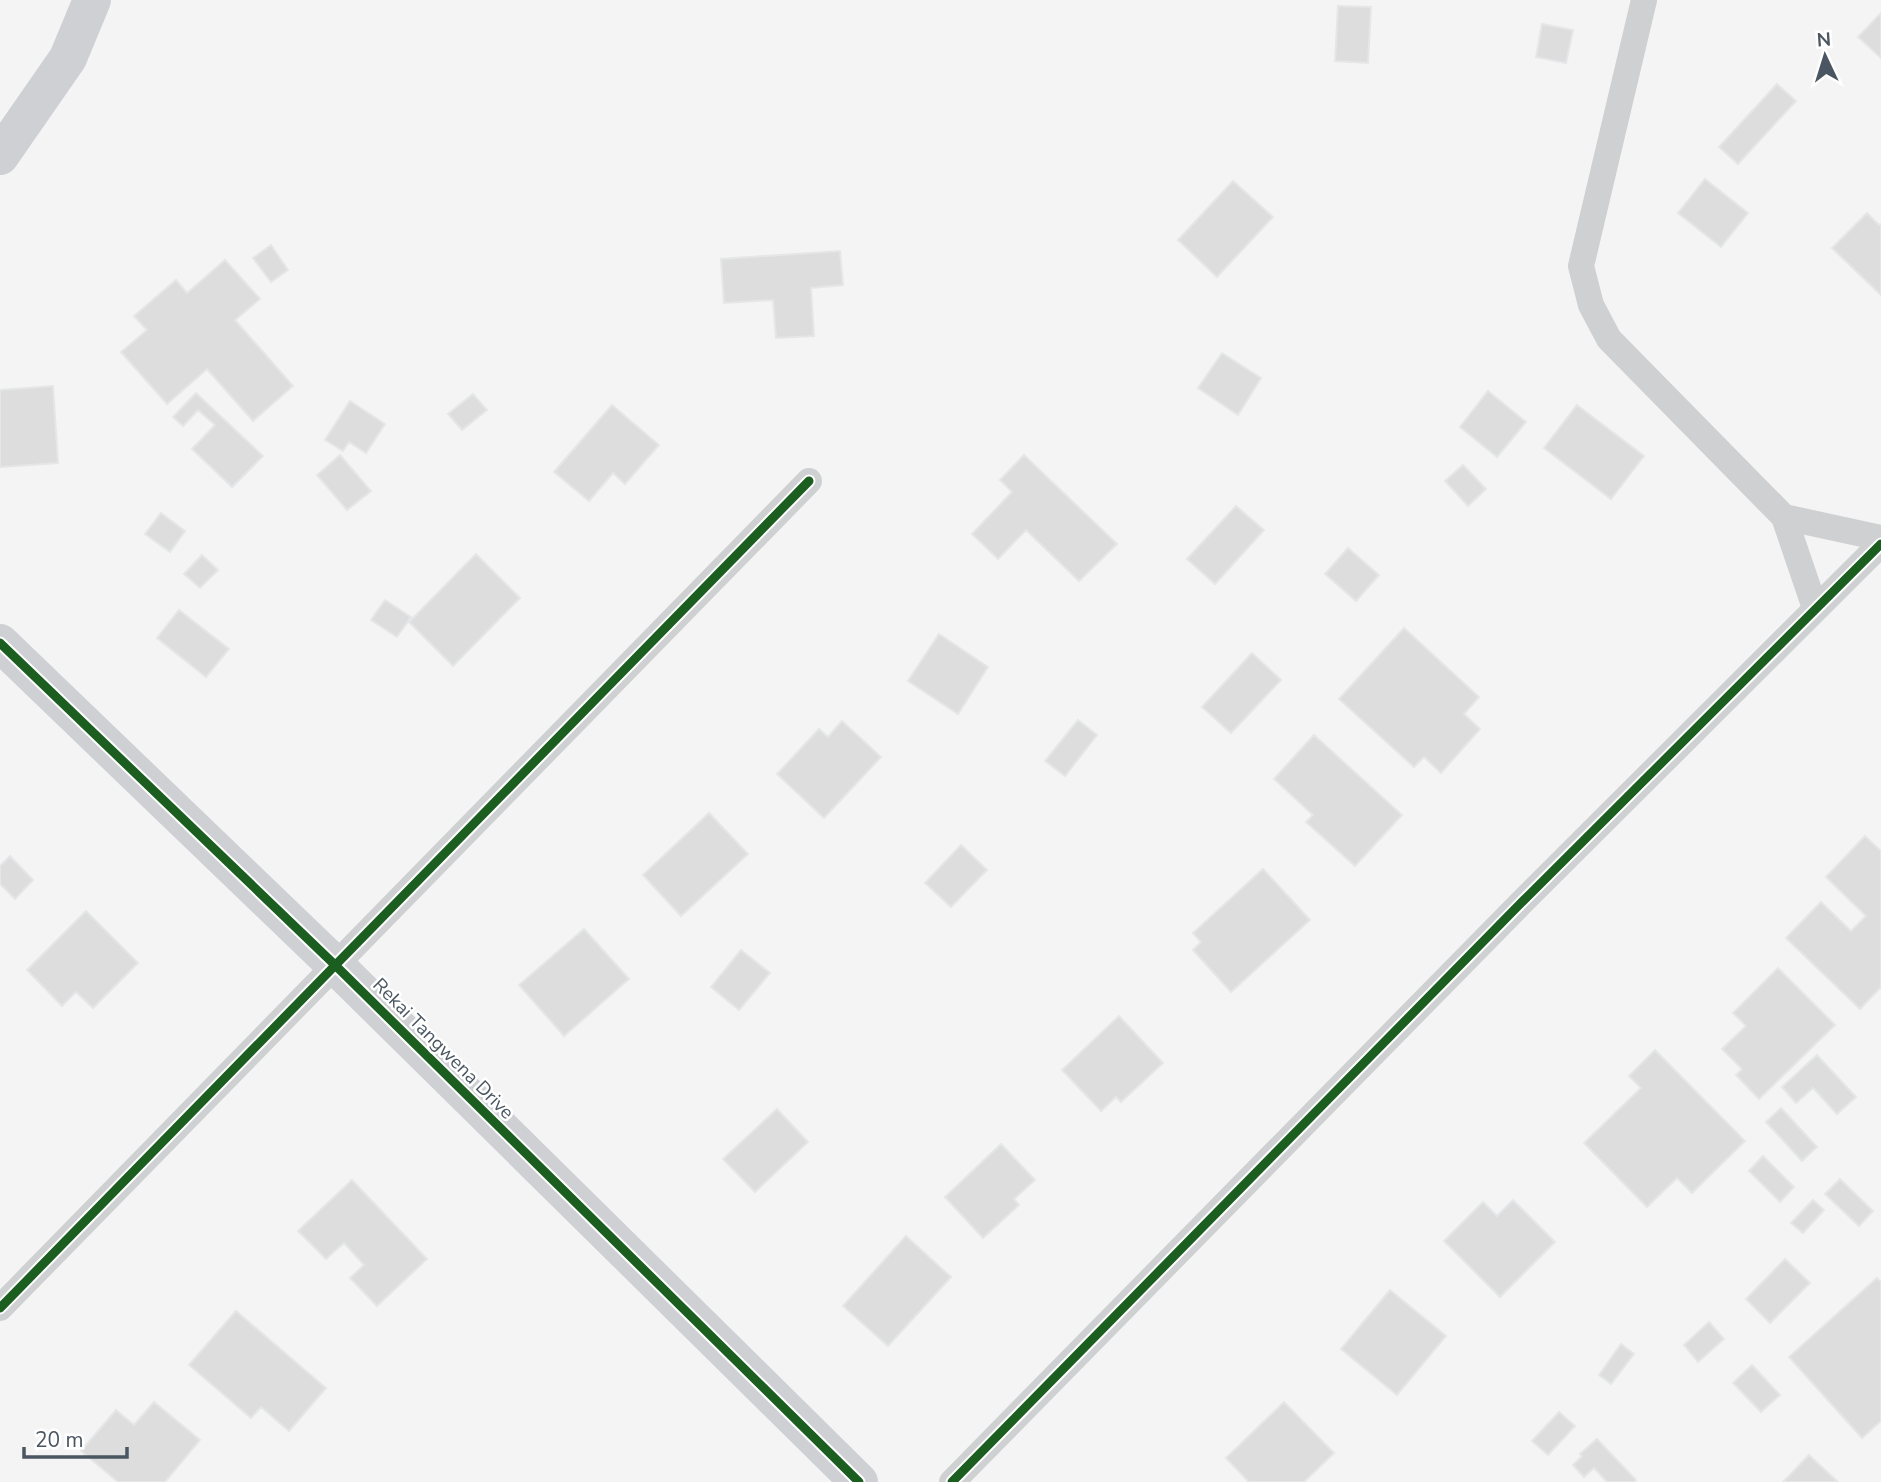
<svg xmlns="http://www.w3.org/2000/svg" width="1881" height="1482" font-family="'Nunito Sans',sans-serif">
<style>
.building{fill:#ddddde;stroke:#e5e6e7;stroke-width:2}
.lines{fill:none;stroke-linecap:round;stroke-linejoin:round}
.street{stroke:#ced0d2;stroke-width:26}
.secondary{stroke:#ced0d4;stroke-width:38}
.cycleway-casing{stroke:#fff;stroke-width:13}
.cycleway{stroke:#1b5e20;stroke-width:9}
.labels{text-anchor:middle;stroke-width:5;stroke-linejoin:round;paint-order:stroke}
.street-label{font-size:19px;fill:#4a5661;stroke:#fff}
</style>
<rect width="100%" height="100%" fill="#f4f4f4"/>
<!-- building -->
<path class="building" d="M1338 6 1371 7 1368 63 1335 61Z
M1881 13V58L1858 37Z
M1542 24 1573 30 1566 63 1536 57Z
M1777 84 1796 101 1738 164 1719 147Z
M1705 179 1748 213 1721 247 1678 213Z
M1233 181 1273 217 1217 277 1178 240Z
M1867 213 1879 225 1881 224V295L1832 248Z
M271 245 288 270 271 282 253 258Z
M840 251 843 285 811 288 814 336 776 338 773 300 724 303 721 259Z
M225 260 260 299 235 320 293 386 253 421 207 369 167 404 121 352 147 330 134 316 176 280 187 293Z
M1222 353 1261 378 1238 415 1198 388Z
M53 386 58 463 0 467V390Z
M1488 391 1526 422 1497 457 1460 427Z
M196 393 263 456 232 487 192 449 215 425 198 410 183 426 173 417Z
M473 394 487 410 462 430 448 414Z
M350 401 385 424 366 453 349 442 343 451 325 440Z
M612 405 659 445 625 484 613 473 589 501 554 472Z
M1577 405 1644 456 1611 499 1544 448Z
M340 455 371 491 347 510 317 475Z
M1024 455 1117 544 1079 581 1026 530 998 559 972 534 1012 492 1000 480Z
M1463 465 1486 489 1468 506 1445 481Z
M1236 506 1264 530 1215 584 1187 559Z
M161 513 185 531 170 552 145 534Z
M1348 548 1379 575 1356 601 1325 574Z
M476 554 520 598 453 666 409 622Z
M202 555 218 570 200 588 184 574Z
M385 600 411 617 397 637 371 620Z
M179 610 229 649 206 677 157 638Z
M1404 628 1479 697 1464 714 1480 729 1441 773 1424 757 1414 767 1339 699Z
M939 634 988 667 958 714 908 681Z
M1252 653 1281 680 1231 733 1202 707Z
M1078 720 1097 735 1065 776 1045 761Z
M842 721 881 757 824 818 777 774 819 729 828 737Z
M1314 735 1402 815 1355 866 1306 822 1313 815 1274 779Z
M709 813 748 854 681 916 643 875Z
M1865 836 1881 851V987L1860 1009 1786 938 1821 902 1851 931 1866 916 1826 877Z
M961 845 987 870 951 907 925 883Z
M10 856 33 880 15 899 0 884V866Z
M1263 869 1310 920 1231 992 1193 950 1201 942 1193 933Z
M86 911 138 963 93 1008 76 992 62 1006 27 970Z
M584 929 629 979 564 1036 519 985Z
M741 950 770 973 739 1010 711 987Z
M1778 968 1835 1025 1759 1099 1736 1075 1742 1069 1722 1049 1746 1026 1733 1013Z
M1119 1016 1163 1063 1121 1102 1116 1097 1101 1111 1062 1070Z
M1655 1050 1745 1141 1692 1193 1677 1178 1647 1207 1584 1143 1641 1088 1629 1076Z
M1817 1055 1856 1097 1837 1114 1813 1088 1796 1103 1782 1087Z
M1781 1108 1817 1147 1802 1161 1766 1122Z
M777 1109 808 1142 755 1192 723 1159Z
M1001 1144 1035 1180 1014 1199 1019 1205 983 1238 945 1197Z
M1763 1156 1794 1187 1780 1202 1749 1171Z
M1840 1179 1873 1211 1859 1226 1825 1194Z
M352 1180 427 1259 377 1306 350 1278 364 1265 344 1243 326 1259 298 1231Z
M1513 1200 1555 1242 1500 1297 1444 1241 1483 1202 1497 1216Z
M1813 1200 1824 1210 1803 1233 1791 1223Z
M906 1236 951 1277 888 1346 843 1306Z
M1785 1259 1810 1283 1770 1323 1746 1299Z
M1877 1278 1881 1282V1421L1862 1438 1789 1357Z
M1390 1290 1446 1336 1397 1395 1341 1349Z
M236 1311 326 1388 289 1431 261 1407 251 1418 189 1365Z
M1709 1322 1724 1339 1698 1362 1684 1345Z
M1621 1344 1634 1354 1611 1384 1599 1375Z
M1752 1365 1780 1395 1761 1412 1733 1383Z
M154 1402 200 1440 165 1482H118L81 1451 116 1410 134 1425Z
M1284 1402 1334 1453 1304 1482H1249L1226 1458Z
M1559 1412 1575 1426 1548 1455 1532 1441Z
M1597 1439 1636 1480 1634 1482H1607L1594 1468 1584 1477 1573 1465 1582 1456 1580 1454Z
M1809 1455 1838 1482H1783Z"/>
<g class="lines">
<!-- street -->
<path class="street" d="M1644 0 1581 266 1591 305 1609 339 1784 517 1815 608
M1784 517 1881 538
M0 1308 809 481
M952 1482 1523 901 1881 544"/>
<!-- secondary -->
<path class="secondary" d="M0 156 68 58 92 0
M0 643 335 965 859 1482"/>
<!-- cycleway casing -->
<g class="cycleway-casing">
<path id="cycleway" d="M0 643 335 965 859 1482
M0 1308 809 481
M952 1482 1523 901 1881 544"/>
</g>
<!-- cycleway -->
<use href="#cycleway" class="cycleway"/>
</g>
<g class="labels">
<!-- street labels -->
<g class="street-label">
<text transform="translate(444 1048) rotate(45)" y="7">Rekai Tangwena Drive</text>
</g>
</g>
<!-- north arrow -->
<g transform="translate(1825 56) rotate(356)" stroke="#ffffff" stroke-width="5" paint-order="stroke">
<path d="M0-5L12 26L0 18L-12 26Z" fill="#4a5661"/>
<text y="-10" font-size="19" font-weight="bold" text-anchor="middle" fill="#4a5661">N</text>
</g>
<!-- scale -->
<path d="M24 1447v10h103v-10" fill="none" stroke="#4a5661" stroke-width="3.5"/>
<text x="35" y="1447" font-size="21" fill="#4a5661" stroke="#ffffff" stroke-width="5" paint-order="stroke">20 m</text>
</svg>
